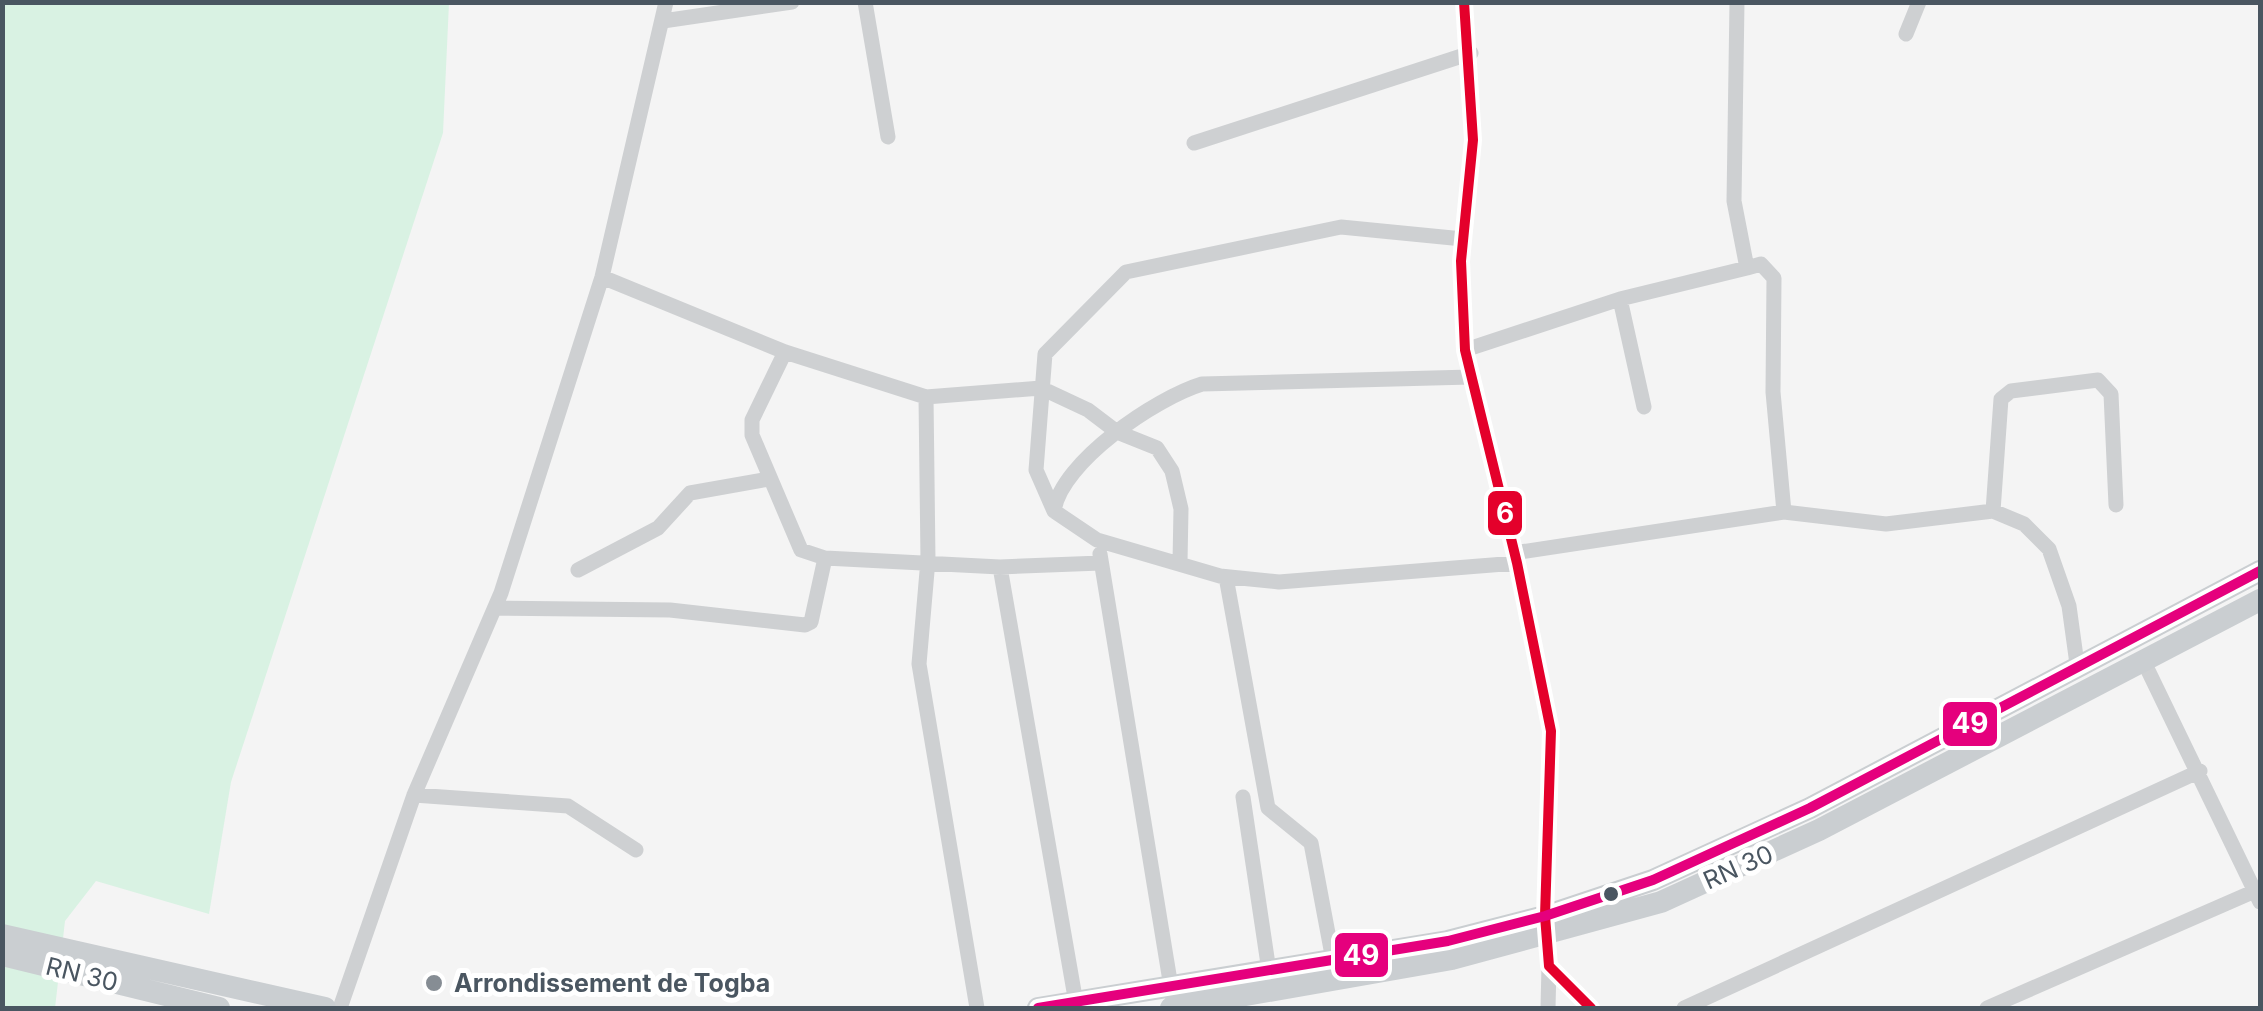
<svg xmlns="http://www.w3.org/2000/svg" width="2263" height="1011" font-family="Inter,sans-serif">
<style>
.green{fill:#d9f2e3}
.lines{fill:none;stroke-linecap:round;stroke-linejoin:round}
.street{stroke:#ced0d2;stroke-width:15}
.primary{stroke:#caced1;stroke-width:22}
.bus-1-casing{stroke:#fff;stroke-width:18}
.bus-2-casing{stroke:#fff;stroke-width:18}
.bus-1{stroke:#e4002b;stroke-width:10}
.bus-2{stroke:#e5007d;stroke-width:10}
.bus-dot{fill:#4a5661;stroke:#fff;stroke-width:4}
.poi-dot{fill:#868d94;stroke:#fff;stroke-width:4}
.labels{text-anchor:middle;stroke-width:10;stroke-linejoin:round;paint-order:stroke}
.street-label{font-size:25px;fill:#4a5661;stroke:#fff}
.poi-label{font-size:25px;font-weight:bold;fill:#4a5661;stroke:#fff;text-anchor:start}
.line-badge{stroke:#fff;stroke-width:4}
.badge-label{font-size:28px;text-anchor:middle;font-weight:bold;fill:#fff}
</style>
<rect width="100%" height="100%" fill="#f4f4f4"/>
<!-- green -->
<path class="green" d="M2 3H449L443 133 231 782 209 914 96 881 65 921 55 1008H3Z"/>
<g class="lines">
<!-- street -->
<path class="street" d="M865 2 888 137
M1464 2 1473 140 1461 261 1465 350 1517 563 1551 731 1545 916 1549 966 1591 1008
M1737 2 1734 201 1747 268 1761 264 1774 278 1773 392 1784 512
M663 21 792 2
M1906 34 1919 2
M1194 143 1471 53
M1463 239 1341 227 1126 272 1045 354 1036 470 1054 511 1097 540 1220 576 1279 582 1517 563
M602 277 785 352 926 397 1041 388 1088 410 1117 432 1157 448 1172 471 1181 509 1180 562
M1620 299 1644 407
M1465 350 1620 299 1747 268
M785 352 752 420V435L801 550 825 558 1000 567 1101 563
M926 397 928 560 919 664 977 1008
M1054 511C1061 462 1156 398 1202 384L1471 377
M1993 511 2001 399 2011 391 2098 380 2111 394 2116 505
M1514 553 1784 512 1886 524 1993 511 2024 524 2049 549 2069 606 2077 664
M1100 554 1171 987
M1000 567 1076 1003
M578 570 658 528 690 493 769 479
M1226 577 1268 808 1311 843 1333 960
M495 608 670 610 805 625 811 622 825 558
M2143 660 2260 902
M414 795 568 806 636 850
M1243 797 1269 971
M340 1008 414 795 501 593 602 277 666 2
M1548 1008 1549 966
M1684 1008 2200 771
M1987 1008 2255 891"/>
<!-- primary -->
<path class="primary" d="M2 935 325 1008
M2 955 219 1008
M1038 1008 1448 941 1545 916 1653 880 1810 808 2260 571
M1171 1008 1452 959 1661 902 1819 830 2260 600"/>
<!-- bus-1 casing -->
<g class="bus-1-casing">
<path id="bus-1" d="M1464 2 1473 140 1461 261 1465 350 1517 563 1551 731 1545 916 1549 966 1591 1008"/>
</g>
<!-- bus-2 casing -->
<g class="bus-2-casing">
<path id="bus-2" d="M1038 1008 1448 941 1545 916 1653 880 1810 808 2260 571"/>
</g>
<!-- bus-1 -->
<use href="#bus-1" class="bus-1"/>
<!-- bus-2 -->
<use href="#bus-2" class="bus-2"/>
</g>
<!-- markers -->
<circle class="bus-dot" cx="1611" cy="894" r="9"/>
<circle class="poi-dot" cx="434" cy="983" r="10"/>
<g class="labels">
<!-- street labels -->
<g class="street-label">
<text transform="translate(1738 867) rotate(-24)" y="9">RN 30</text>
<text transform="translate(82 974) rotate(14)" y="9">RN 30</text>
</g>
<!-- poi labels -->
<g class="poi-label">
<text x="454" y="992">Arrondissement de Togba</text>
</g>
</g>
<g class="line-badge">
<rect x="1486" y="489" width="38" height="48" rx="10" fill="#e4002b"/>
<rect x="1941" y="700" width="58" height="48" rx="10" fill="#e5007d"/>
<rect x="1333" y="931" width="57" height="48" rx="10" fill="#e5007d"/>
</g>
<g class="badge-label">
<text x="1505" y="523">6</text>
<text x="1970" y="733">49</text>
<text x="1361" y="965">49</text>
</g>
<!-- border -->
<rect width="2263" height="1011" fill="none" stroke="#4a5661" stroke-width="10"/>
</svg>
